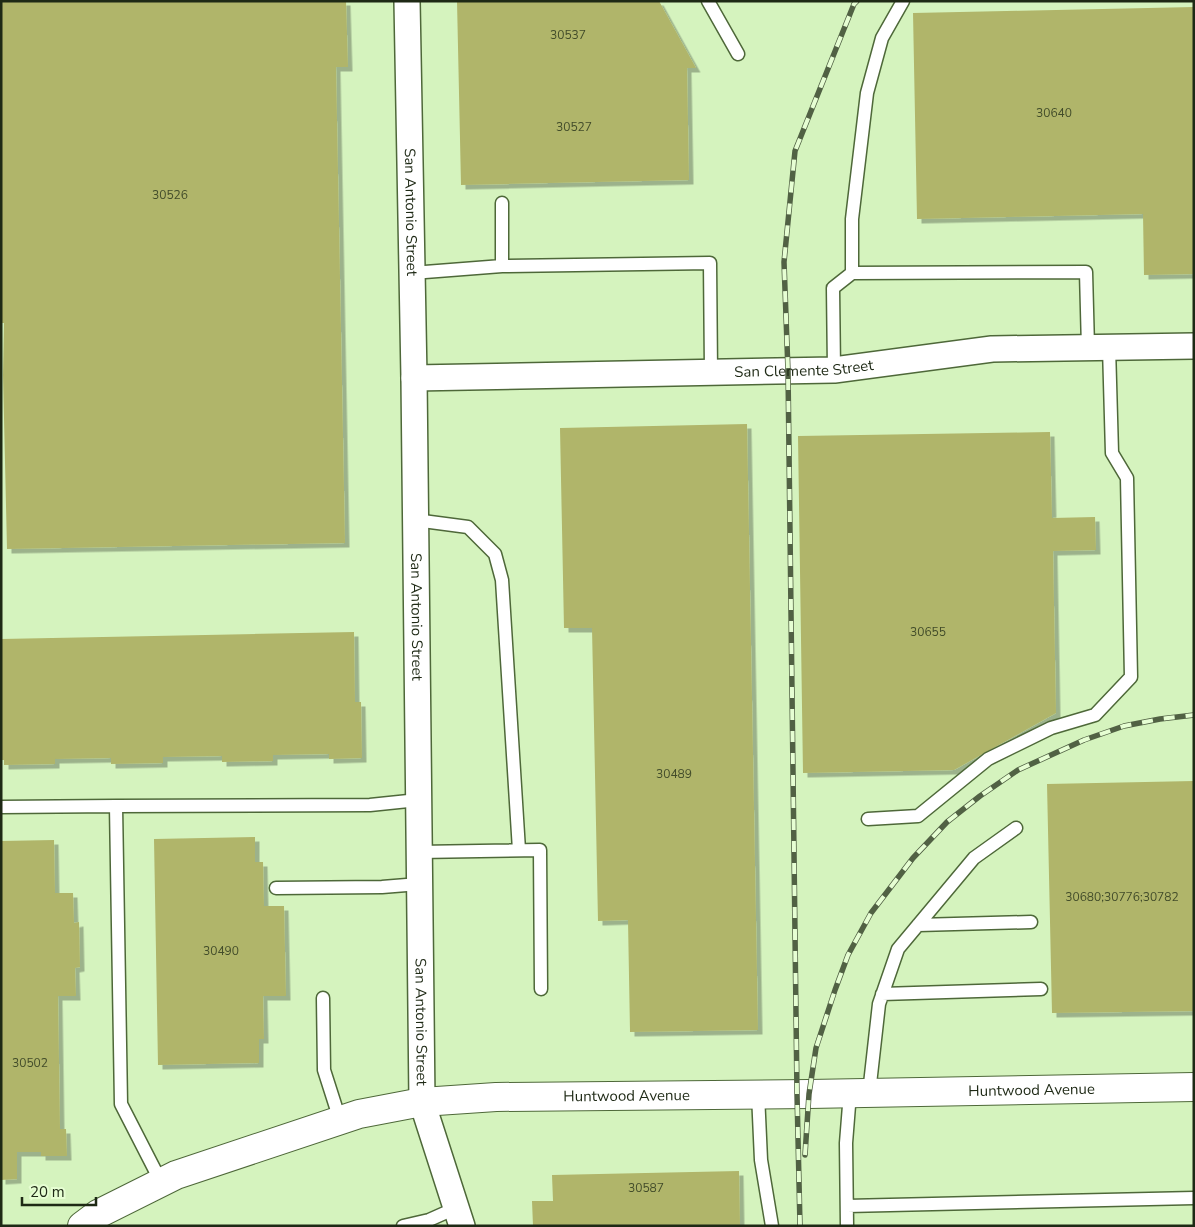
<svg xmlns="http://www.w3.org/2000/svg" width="1195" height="1227" font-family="'Nunito Sans',sans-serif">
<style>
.building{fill:#b0b56a;filter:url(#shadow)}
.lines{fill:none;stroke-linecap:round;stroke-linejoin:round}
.lane-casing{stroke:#4e6839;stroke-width:15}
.street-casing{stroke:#4e6839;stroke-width:28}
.secondary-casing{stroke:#4e6839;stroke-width:30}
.lane{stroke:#fff;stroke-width:12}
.street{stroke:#fff;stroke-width:25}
.secondary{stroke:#fff;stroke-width:28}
.rail-casing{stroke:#516144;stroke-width:5.5}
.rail{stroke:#e6fed3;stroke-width:4;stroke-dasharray:11;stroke-linecap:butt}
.labels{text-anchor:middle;stroke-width:4;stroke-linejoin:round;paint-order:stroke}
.number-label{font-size:12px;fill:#424c2a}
.street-label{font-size:15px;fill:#1e2915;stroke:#e6fed3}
</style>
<defs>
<filter id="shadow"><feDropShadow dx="4.5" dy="4.5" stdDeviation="0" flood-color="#0004"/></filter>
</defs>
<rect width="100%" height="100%" fill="#d5f3be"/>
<!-- building -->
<path class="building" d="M1 1H346L348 67H336L345 543 7 549 3 375 4 323H1Z
M457 1H659L696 68H687L689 180 461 185Z
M1194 7V274L1144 275 1143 214 917 219 913 13Z
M747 424 758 1030 630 1032 628 920 598 921 592 628H564L560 428Z
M1050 432 1052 518 1095 517 1096 550 1053 551 1056 713 954 770 803 773 798 436Z
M354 632 355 702H361L362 758 329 759V754L273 755V761L222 762V756L163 757V763L111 764V758L55 759V764L4 765V760H1V639Z
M1194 781V1011L1052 1013 1047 784Z
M255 837V862H263L264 906H284L286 996H263L264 1039H259V1063L158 1065 154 839Z
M54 840 55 893H73L74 923 79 922 80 967 75 968 76 996H58L60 1129H66L67 1156H41V1152H17V1179L1 1180V841Z
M739 1171 740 1226H533L532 1201H553L552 1175Z"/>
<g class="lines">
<!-- lane casing -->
<g class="lane-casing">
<path id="lane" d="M708 1 738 54
M502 203V266
M412 273 502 266 710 263 711 372
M852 273V219L867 93 882 38 903 1
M834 370 833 288 852 273 1086 272 1088 348
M415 520 468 527 495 554 502 580 519 850
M116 806 370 805 418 800
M1 807 116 806 121 1104 161 1182
M868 819 918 816 988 759 1051 728 1095 715 1131 677 1127 478 1112 453 1109 347
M419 852 540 850 541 989
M276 888 382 887 419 884
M918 925 1031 922
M882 994 1041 989
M323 998 324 1070 340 1120
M869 1093 879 1004 898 949 974 858 1016 828
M758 1094 761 1160 772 1226
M847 1206 1194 1198
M403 1226 429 1220 456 1208
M847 1226 846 1143 850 1093"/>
</g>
<!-- street casing -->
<g class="street-casing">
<g id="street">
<path id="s1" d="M407 1 414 378 422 1102 462 1226"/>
<path id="s2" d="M414 378 834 370 992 349 1194 346"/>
</g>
</g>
<!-- secondary casing -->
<g class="secondary-casing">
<g id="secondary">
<path id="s3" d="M82 1226 98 1214 176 1175 359 1114 422 1102 496 1097 809 1094 1194 1087"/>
</g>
</g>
<!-- lane -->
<use href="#lane" class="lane"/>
<!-- street -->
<use href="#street" class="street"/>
<!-- secondary -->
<use href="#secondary" class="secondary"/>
<!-- rail casing -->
<g class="rail-casing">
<path id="rail" d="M805 1155 809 1094 816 1048 835 990 848 955 871 913 913 858 947 822 980 796 1018 770 1084 740 1124 726 1160 719 1194 715
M800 1226 797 1094 788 371 784 262 795 151 854 4 857 1"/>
</g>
<!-- rail -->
<use href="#rail" class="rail"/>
</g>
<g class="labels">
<!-- number labels -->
<g class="number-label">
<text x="568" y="39">30537</text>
<text x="1054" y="117">30640</text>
<text x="574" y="131">30527</text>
<text x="170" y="199">30526</text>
<text x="928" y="636">30655</text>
<text x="674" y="778">30489</text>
<text x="1122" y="901">30680;30776;30782</text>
<text x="221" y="955">30490</text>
<text x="30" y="1067">30502</text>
<text x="646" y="1192">30587</text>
</g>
<!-- street labels -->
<g class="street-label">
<text dy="5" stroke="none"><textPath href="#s1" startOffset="211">San Antonio Street</textPath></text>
<text dy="5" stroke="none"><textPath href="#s2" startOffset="390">San Clemente Street</textPath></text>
<text dy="5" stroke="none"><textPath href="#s1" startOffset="616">San Antonio Street</textPath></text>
<text dy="5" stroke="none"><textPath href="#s1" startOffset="1021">San Antonio Street</textPath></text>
<text dy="5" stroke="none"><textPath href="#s3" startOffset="974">Huntwood Avenue</textPath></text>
<text dy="5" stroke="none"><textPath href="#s3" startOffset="569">Huntwood Avenue</textPath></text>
</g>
</g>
<!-- border -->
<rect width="1195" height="1227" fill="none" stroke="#1e2915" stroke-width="5"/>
<!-- scale -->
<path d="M22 1197v8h74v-8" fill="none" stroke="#1e2915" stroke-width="2.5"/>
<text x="30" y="1197" font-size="15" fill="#1e2915" stroke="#e6fed3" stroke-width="4" paint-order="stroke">20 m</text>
</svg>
